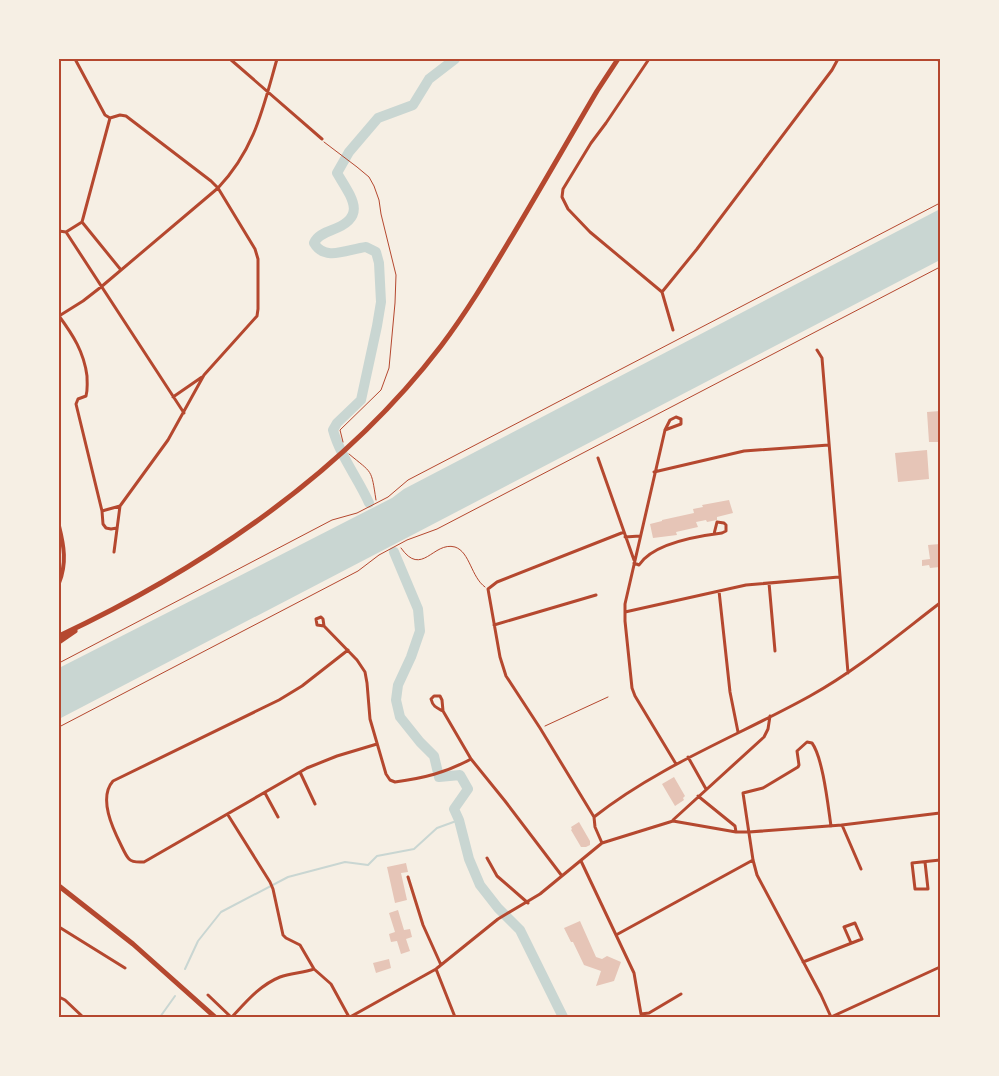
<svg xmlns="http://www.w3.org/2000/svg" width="999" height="1076" font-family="Ubuntu,sans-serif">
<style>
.water{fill:#c9d6d2}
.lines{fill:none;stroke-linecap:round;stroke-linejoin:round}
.stream{stroke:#c9d6d2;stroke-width:2}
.river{stroke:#c9d6d2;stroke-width:10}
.building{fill:#e6c5b7}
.path{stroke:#b5482f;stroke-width:1}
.service{stroke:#b5482f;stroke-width:1}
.minor{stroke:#b5482f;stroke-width:3}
.tertiary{stroke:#b5482f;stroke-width:4}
.primary{stroke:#b5482f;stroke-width:5}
.trunk{stroke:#b5482f;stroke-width:5}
.neatline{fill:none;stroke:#b5482f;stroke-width:2}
</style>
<rect width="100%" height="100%" fill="#f6efe4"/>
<!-- water -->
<path class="water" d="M940 209V260L59 719V668L392 498 404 489Z"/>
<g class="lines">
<!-- stream -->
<path class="stream" d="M185 969 198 941 221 912 288 877 345 862 368 865 377 856 414 849 437 828 459 820
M160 1017 175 996"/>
<!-- river -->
<path class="river" d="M369 503C358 478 340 456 333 430L337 423 361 400 377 326 381 302 379 263 376 252 366 247C348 249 325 262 314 243 317 236 324 233 332 230 368 217 352 198 337 173L349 152 378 118 413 105 429 79 455 59
M394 552 418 609 420 631 411 657 398 685 396 700 400 717 420 742 434 756 439 777 460 775 468 789 454 809 459 820 469 859 480 885 498 908 520 930 563 1017"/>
</g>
<!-- building -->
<path class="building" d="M940 411V442H929L927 412Z
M927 450 929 479 898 482 895 453Z
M729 500 733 513 717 517V520L707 522 706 520 696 522 698 527 676 532 677 535 653 538 650 524 662 521V520L694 513 693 509 703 507 702 505Z
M940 544V567L930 568 929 565 922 566V560L930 559 928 545Z
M674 777 685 796 683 798 684 800 675 806 662 784Z
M579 822 590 841V845L586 847H581L571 830 572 829 571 827Z
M406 863 408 872 401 873 407 900 395 903 387 867Z
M398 910 404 930 410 929 412 937 406 939 410 951 401 954 397 941 391 942 389 934 395 932 389 913Z
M580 921 596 957 602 959 607 956 621 962 614 981 596 986 601 971 584 965 573 942H571L564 928Z
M389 959 391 968 376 973 373 963Z"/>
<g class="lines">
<!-- path -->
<path class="path" d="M324 142 357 167 369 177 374 186 379 200 381 214 396 275 395 303 389 368 381 390 340 430 343 442
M349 454C373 474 371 468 376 500
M401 548C422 578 433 541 455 547 470 552 471 577 485 587
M545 726 608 697"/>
<!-- service -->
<path class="service" d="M59 663 332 520 357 513 388 497 408 480 940 203
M59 727 358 571 379 555 407 540 437 529 940 267"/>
<!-- minor -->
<path class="minor" d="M75 59 105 115 110 118 120 115 126 116 211 181 218 188 255 249 258 259V309L257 316 204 375 168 440 120 506 114 552
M230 59 322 139
M649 59 606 123 591 143 563 189 562 197 568 209 590 232 662 292 673 330
M937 59 940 61
M82 222 121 270
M59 231 66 232 82 222 110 118
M66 232 184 413
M662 292 697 249 832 70 838 59
M59 316 83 301 101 287 218 188C255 149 263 108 277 59
M59 316C73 335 84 352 87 376 87 383 88 389 86 396L78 399 76 404 102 511 103 524 106 528 111 529 117 528
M817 350 822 358 848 673
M173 397 202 377
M665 430 681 424V419L676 417 670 420 665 430 625 604V621L632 688 635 696 676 764
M598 458 634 560
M654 472 744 451 829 445
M102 511 120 506
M625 537 640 536
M634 563 639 565C653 543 698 536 722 533L726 531V525L724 523 717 522 714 534
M769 583 775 651
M719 591 730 692 738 732
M625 612 746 585 839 577
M494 625 596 595
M324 626 323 619 321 617 316 619 317 625 324 626 357 660 365 672 367 683 370 719 386 774 390 780 395 782C424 778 445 773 471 759
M348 650 302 686 279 700 113 781C98 798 113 829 121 845 123 849 126 856 129 859 133 863 139 862 144 862L307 768 337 756 377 744
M443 711C437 708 433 707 431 699L434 696H440L442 700 443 711 471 759 505 801 562 876
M688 757 706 789
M300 772 315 804
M265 793 278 817
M698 796 735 826 736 832
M228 815 270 882 273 889 283 935 286 938 300 945 314 969
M594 817C660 765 738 736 810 696 857 670 898 635 940 603
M594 817 540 728 506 676 500 657 488 589 497 582 624 532
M594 817 595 827 602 843
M673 820 764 737 768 729 770 716
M842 825 861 869
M831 826C828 806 823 758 812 743L807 742 797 751 799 765 798 767 763 788 743 793 753 860 757 875 821 995 831 1017 940 967
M487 858 497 876 528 903
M581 861 634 973 641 1014 649 1013 681 994
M925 862 928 889H915L912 863 940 860
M408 877 423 925 441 965
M59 927 125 968
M616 935 753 860
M803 962 862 939 855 923 844 927 851 943
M436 969 455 1017
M208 995 231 1017
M59 997 65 1000 83 1017
M232 1017C246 1002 260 985 280 977 291 973 303 973 314 969L331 984 349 1017
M350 1017 436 969 498 919 540 894 602 843 673 821 736 832H749L842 825 940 813"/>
<!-- tertiary -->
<path class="tertiary" d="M59 526C64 546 67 563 59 583"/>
<!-- primary -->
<path class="primary" d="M59 886 133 944 215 1017"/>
<!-- trunk -->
<path class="trunk" d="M59 636C202 569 344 473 441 346 466 313 487 278 508 243 538 193 567 142 597 91L618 59
M59 642 75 631"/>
</g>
<!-- border -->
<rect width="999" height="1076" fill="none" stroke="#f6efe4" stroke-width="120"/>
<rect x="60" y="60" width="879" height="956" class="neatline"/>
</svg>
